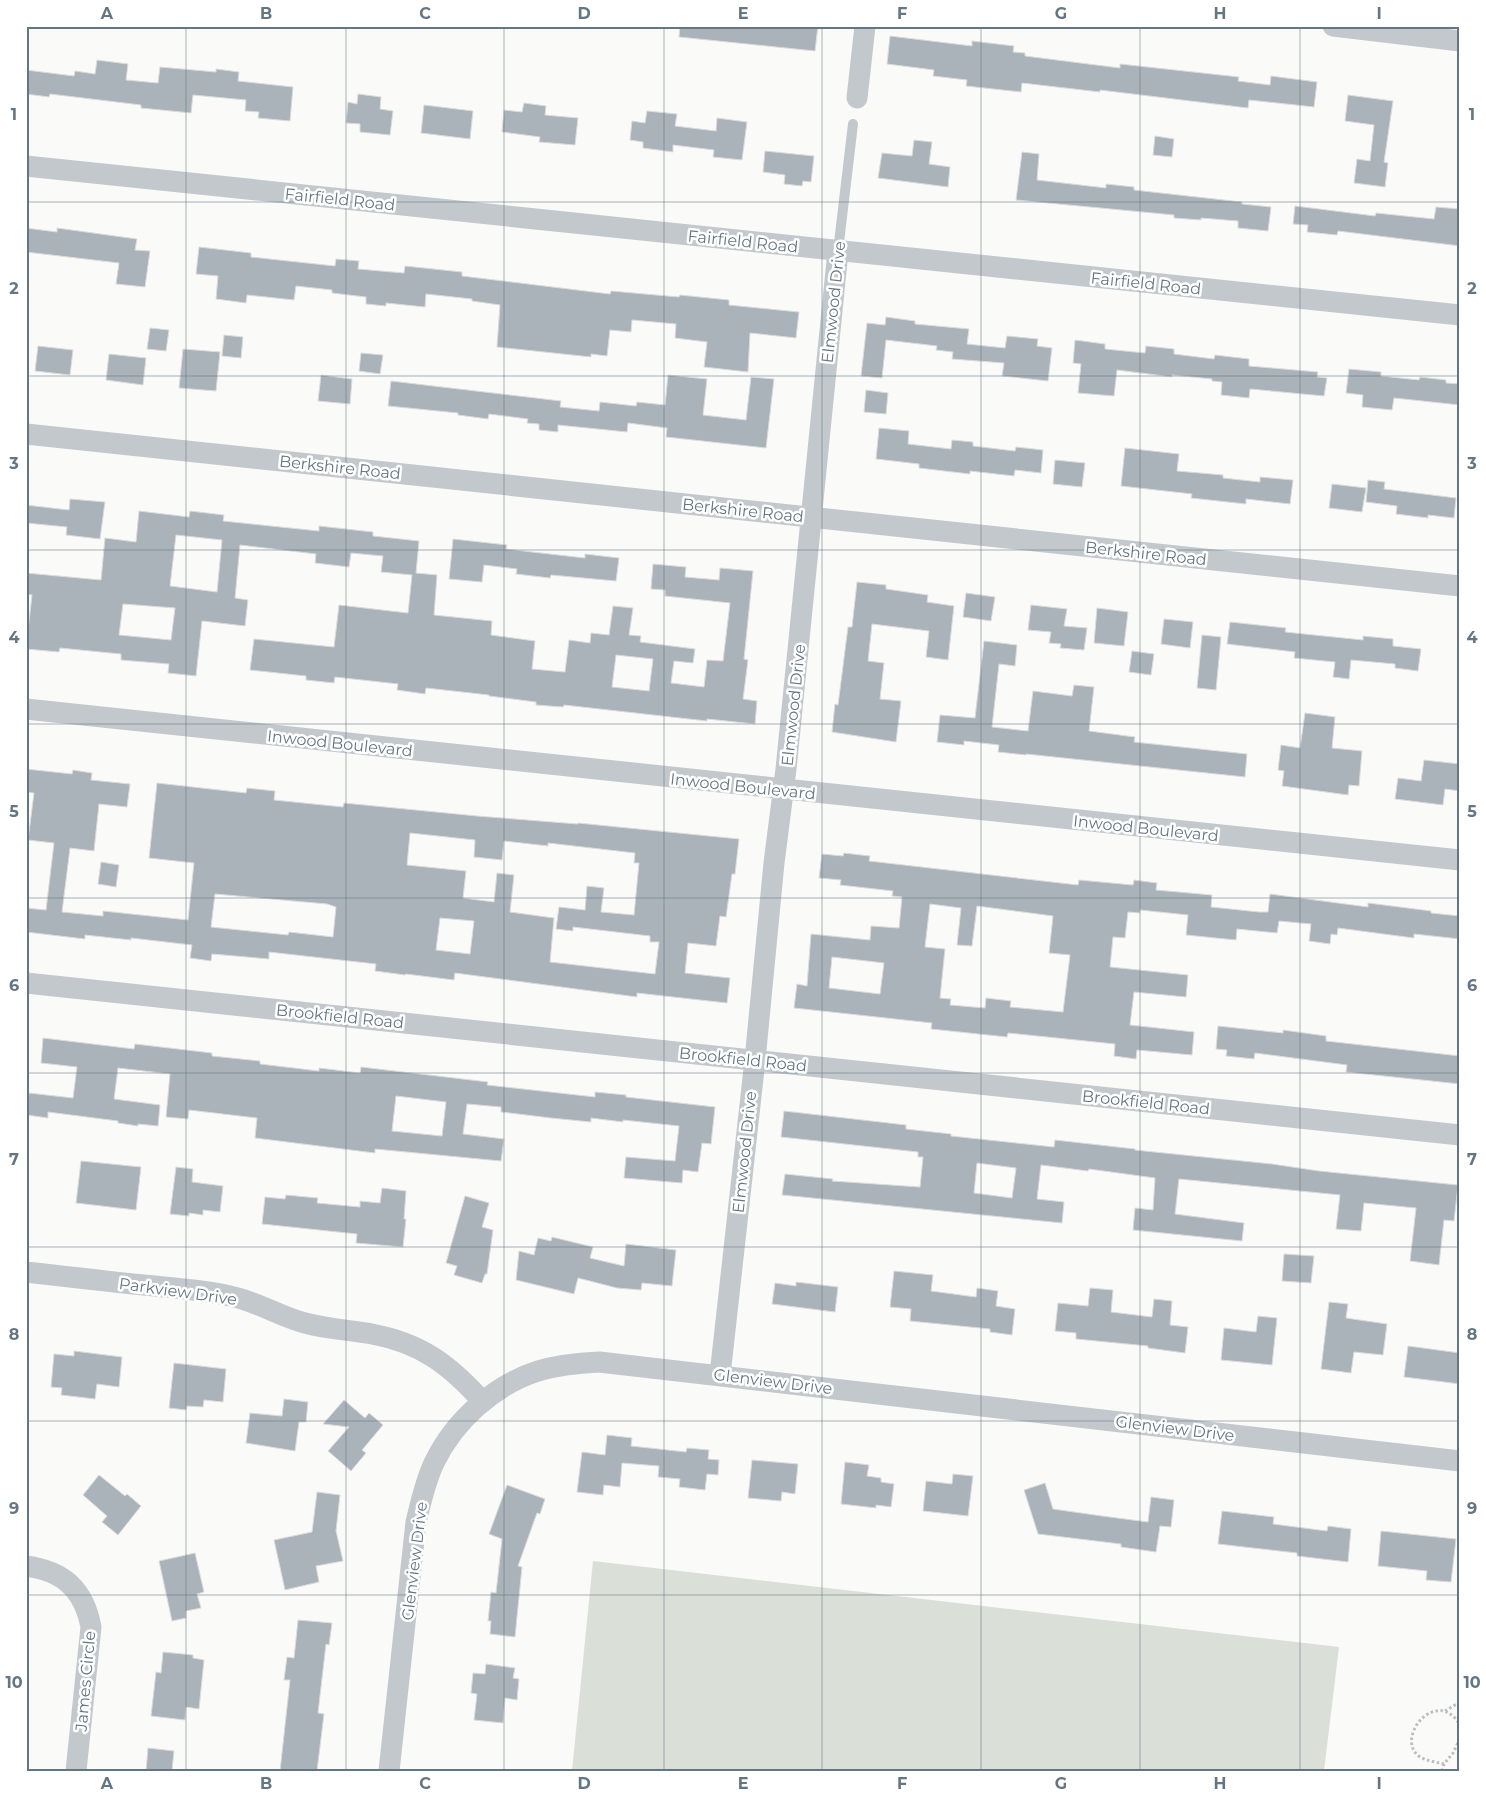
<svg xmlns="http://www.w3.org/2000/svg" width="1486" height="1797" font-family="Montserrat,sans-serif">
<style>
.green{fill:#dadfd7}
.building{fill:#aab3b9;stroke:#dcdcda;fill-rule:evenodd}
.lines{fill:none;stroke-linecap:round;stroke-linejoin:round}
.path{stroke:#bbbfc2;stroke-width:3;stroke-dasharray:2.5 2.5;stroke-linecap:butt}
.service{stroke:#c3c8cc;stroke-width:10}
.minor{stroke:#c3c8cc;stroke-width:21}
.grid{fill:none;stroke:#657683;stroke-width:1;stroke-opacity:0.55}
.labels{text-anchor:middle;stroke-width:5;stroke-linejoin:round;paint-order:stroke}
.street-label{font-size:16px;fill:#657683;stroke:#fff}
.neatline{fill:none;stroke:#657683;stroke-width:2}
.grid-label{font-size:16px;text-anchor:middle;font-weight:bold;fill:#657683}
</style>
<rect width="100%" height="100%" fill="#fafaf8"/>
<!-- green -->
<path class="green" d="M593 1561 1339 1647 1324 1771H572Z"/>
<!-- building -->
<path class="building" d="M680 26H818L815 51 679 37Z
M890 36 972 46V41L1014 46 1013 52 1025 53V56L1120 68V64L1239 77 1238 81 1270 85 1271 76 1317 82 1314 107 1249 100 1248 108 1100 90V92L1022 83 1021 92 966 86 967 80 933 76 934 70 887 64Z
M97 60 128 64 126 80 158 83 160 67 216 72V69L239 72 238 81 293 87 290 121 258 118 259 112 245 111 246 100 193 95 191 113 141 108V105L50 94 49 97 26 94V70L74 76 75 71 95 74Z
M358 94 381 97 380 109 393 111 390 135 360 132V124L346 123 348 102 357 104Z
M1348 95 1393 101 1384 162 1388 163 1385 187 1354 183 1357 159 1370 161 1374 125 1345 121Z
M524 103 546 106 545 115 578 118 575 145 539 142 540 137 502 132 504 110 522 112Z
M424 105 473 111 470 139 421 133Z
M647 111 677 114 675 126 716 131 717 118 747 122 742 160 713 157 714 150 673 145V152L643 148V142L630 140 632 121 645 123Z
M1155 136 1174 139 1172 157 1153 155Z
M914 140 932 142 929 164 950 167 948 187 878 178 882 153 912 156Z
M765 151 814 156 811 182 803 181 802 186 784 184 785 175 763 172Z
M1022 152 1039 154 1037 180 1106 188V184L1134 187V190L1242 202V204L1271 207 1268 231 1238 228V221L1201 218V220L1174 218V215L1016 200Z
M1295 206 1375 216 1376 213 1434 219 1436 207 1460 209V246L1338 231 1337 235 1307 232 1308 225 1293 224Z
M26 228 57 232V228L137 239 135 250 150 251 145 287 116 284 119 263 26 252Z
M199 247 251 253V257L335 266 336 259 359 261 358 269 404 273 405 266 462 272V276L610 294 611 291 679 297 680 295 729 300V305L799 312 796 338 750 333 748 372 704 367 707 342 675 338 676 324 632 320 631 332 610 330 607 356 591 354V357L497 347 500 305 472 301V299L426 294 425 307 386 303V306L366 304V297L332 293V290L296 286 294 300 247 295 246 303 216 299 218 276 196 274Z
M886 317 915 321V324L969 329 967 344 1005 348 1007 336 1038 339 1037 346 1052 348 1048 381 1002 376 1004 363 952 359 953 352 936 350 937 346 886 340 882 378 861 376 867 323 885 325Z
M150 328 169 330 166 351 147 349Z
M224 335 243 337 241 358 222 356Z
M1075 340 1105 344V349L1145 353 1146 346 1174 349V354L1214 359 1215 355 1249 359V366L1318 372 1317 377 1327 378 1324 396 1250 389 1249 398 1221 395 1222 382 1212 381V379L1172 375V377L1117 370 1114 396 1078 393 1081 364 1073 363Z
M38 346 73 350 70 375 35 371Z
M183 349 220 352 216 391 179 388Z
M361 353 383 355 380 374 359 371Z
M109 354 146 358 143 385 106 380Z
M1349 369 1381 372V376L1419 380 1420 377 1446 380V383L1460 384V405L1394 398 1392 410 1362 407 1363 395 1346 393Z
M321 375 352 379 350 404 318 401Z
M668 375 707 379 703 415 746 420 751 377 774 379 766 448 666 437 667 428 628 423 627 432 558 425V432L539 430V424L527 423 528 419 489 414 488 419 458 415V413L388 406 391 381 561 401 560 407 599 411 600 402 636 406 637 402 665 405Z
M866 390 888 393 886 414 864 412Z
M879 428 909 431 908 444 951 449 952 440 973 442V446L1015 451 1016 447 1043 450 1041 473 1015 470 1014 476 970 471V474L919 468V464L876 459Z
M1125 448 1179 454 1177 471 1223 475V478L1260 482V477L1293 480 1290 504 1246 499V504L1191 498 1192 494 1121 486Z
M1055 460 1085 463 1082 487 1053 484Z
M1368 480 1385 482 1384 489 1456 498 1454 518 1428 515V518L1396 514 1397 506 1366 502Z
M1332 484 1366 488 1362 512 1329 508Z
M70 499 105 502 100 539 66 535 67 527 26 523V505L69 510Z
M139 511 189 517 190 511 224 515 223 521 319 531V526L373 532V536L419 541 416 573 437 575 434 615 492 621 491 635 535 641 532 669 565 672 569 640 590 643 591 633 609 635 613 606 633 608 629 635 641 636 640 642 695 649 693 663 674 661 671 683 704 687 707 660 723 661 730 603 665 596V590L651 589 653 564 686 567 685 577 719 580 720 568 753 571 744 659 748 660 743 699 757 701 755 724 707 719V721L564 705 563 707 536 705V702L489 696V695L426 688 425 694 397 690 398 684 335 677 334 683 306 680V676L250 670 254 639 334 647 339 605 408 613 412 575 381 572 383 556 351 553 349 567 315 563 316 554 240 545 235 598 248 600 245 626 202 621 196 676 168 673 169 664 121 660V654L60 648 59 652 26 649 32 595 26 594V573L101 580 105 538 136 542ZM176 535 222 540 217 592 170 586ZM123 604 175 608 171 640 119 635ZM616 655 653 659 649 691 612 687Z
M453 539 507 545 506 549 585 558V554L619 558 616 581 551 575 550 578 516 574 517 569 484 565 482 582 449 579Z
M857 582 886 585V589L928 595 927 602 954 606 948 660 926 657 929 631 872 624 868 661 884 663 880 699 901 701 896 742 832 732 835 704 838 705 848 627H852Z
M966 593 995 597 991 621 963 617Z
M1031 605 1067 609 1064 626 1087 628 1084 650 1060 648 1061 644 1049 643 1051 632 1028 630Z
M1097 608 1128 612 1124 646 1094 643Z
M1164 619 1193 622 1190 648 1161 644Z
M1230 622 1286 628 1285 632 1363 640V636L1393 639V646L1421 649 1418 671 1395 668V664L1351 660 1349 679 1333 677 1335 662 1294 658 1295 652 1227 644Z
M1202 635 1221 637 1216 690 1197 688Z
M984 641 1017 645 1015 666 999 664 992 727 1028 731 1033 691 1072 696 1074 685 1094 687 1089 731 1135 737 1134 742 1247 754 1245 777 1026 754V755L998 752 999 745 964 741V745L937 742 940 715 975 718Z
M1132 651 1154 654 1151 675 1129 672Z
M1305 713 1335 717 1332 748 1362 751 1359 786 1349 785 1348 795 1282 786 1284 771 1278 770 1281 745 1300 748Z
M1424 760 1460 764V791L1445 789 1443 805 1395 799 1398 778 1421 781Z
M26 769 72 774 73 770 92 773 91 780 130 784 127 807 99 804 94 851 70 848 62 912 103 916V911L188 920 194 863 149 858 157 783 246 793 247 788 275 791 274 800 343 807 344 803 477 816 578 824V823L739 839 735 874H732L726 917 720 916 716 946 688 943 685 973 730 978 727 1003 637 993V997L455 973 454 980 406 974 405 975 375 971 376 964 269 952V959L212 954 211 961 190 958 192 945 131 938V940L85 935V939L26 932V908L46 910 54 843 28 840 34 793 26 792ZM410 833 475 840 474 857 502 860 504 841 548 846V843L635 853 634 863H639L634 915 601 912 604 888 587 886 585 910 559 907 556 929 573 931V927L650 936V942H659L655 974 550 962 554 918 510 912 514 875 497 873 494 902 463 898 466 871 407 865ZM215 894 327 904 336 907 333 937 289 932 288 935 211 927ZM440 918 474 921 470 954 436 950Z
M844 853 870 856 869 861 1078 885 1079 880 1133 885 1134 880 1157 883 1156 890 1212 895 1211 907 1259 912H1268L1270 894 1368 907V903L1431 911V913L1460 916V939L1414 934V938L1338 928 1337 935 1331 934 1330 944 1309 941 1311 924 1279 921 1277 933 1237 929 1236 940 1186 935 1188 915 1140 910V913L1128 912 1125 938 1113 937 1110 967 1188 975 1186 997 1134 992 1130 1025 1194 1032 1192 1055 1137 1050 1136 1059 1114 1056 1115 1044 1008 1033 1007 1037 931 1029 932 1023 794 1008 797 984 807 986 811 934 870 940 871 926 899 928 902 897 892 896 893 891 840 885 841 880 819 878 822 854 843 856ZM930 904 961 908 957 945 972 946 977 906 1053 916 1049 953 1070 955 1063 1012 1010 1007 1011 1001 986 998 985 1008 950 1005 951 999 940 998 945 949 925 947ZM832 957 884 963 880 994 829 988Z
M101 862 119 865 116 887 98 884Z
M1218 1026 1283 1033V1030L1326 1036V1041L1460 1056V1084L1346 1072 1347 1065 1255 1053 1254 1059 1226 1056 1227 1050 1216 1049Z
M43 1038 134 1049 135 1044 212 1053V1056L260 1061V1064L319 1071V1068L360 1073 361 1067 488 1082 487 1085 595 1097V1092L626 1095V1097L715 1107 711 1144 702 1143 698 1172 683 1170 682 1183 624 1178 626 1157 675 1161 679 1126 623 1120V1122L591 1118V1122L551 1118 501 1112V1107L467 1104 463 1134 504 1139 501 1161 375 1149V1153L255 1138 257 1118 189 1110 188 1119 166 1117 170 1074 118 1068 114 1099 160 1105 158 1126 138 1124V1126L118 1123V1121L48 1112V1118L27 1115 29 1093 73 1098 77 1067 41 1063ZM396 1096 446 1102 442 1136 392 1131Z
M784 1111 906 1125V1129L951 1134V1136L1054 1147 1055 1140 1135 1149V1150L1272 1164 1319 1171 1458 1185 1454 1221 1444 1220 1439 1265 1410 1261 1416 1208 1364 1203 1361 1231 1336 1229 1340 1195 1179 1179 1175 1214 1244 1223 1242 1241 1133 1230 1135 1208 1153 1210 1155 1178 1089 1169 1088 1171 1041 1165 1037 1199 1064 1202 1062 1223 782 1195 785 1174 833 1179 832 1181 920 1187 923 1157H918V1152L781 1137ZM977 1163 1016 1168 1012 1198 974 1193Z
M81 1161 141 1167 136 1210 76 1203Z
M176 1167 193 1169 192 1182 223 1186 220 1212 203 1210V1215L189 1213V1216L170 1214Z
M382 1188 406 1191 404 1219H406L403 1247 356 1243 357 1234 262 1224 265 1197 285 1199 286 1195 318 1198 317 1203 360 1207V1201L380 1203Z
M465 1196 489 1203 482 1227 493 1230 487 1274H485L482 1283 454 1275 457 1266 446 1263Z
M552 1237 593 1247 590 1258 624 1266 626 1244 676 1250 672 1286 642 1283 641 1290 617 1288 578 1278 574 1294 516 1280 519 1251 534 1255 538 1238 551 1241Z
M1284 1254 1314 1256 1311 1283 1282 1281Z
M894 1271 933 1275 931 1291 976 1297 977 1288 998 1291 996 1306 1015 1309 1012 1335 990 1332V1329L910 1321 911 1309 890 1307Z
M796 1282 838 1287 835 1312 772 1304 775 1283 796 1286Z
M1090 1288 1113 1290 1111 1312 1152 1317 1154 1299 1172 1301 1170 1325 1188 1327 1185 1353 1148 1348V1346L1076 1339V1333L1055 1331 1058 1303 1088 1306Z
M1329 1302 1348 1304 1346 1318 1387 1324 1383 1355 1354 1352 1351 1373 1321 1369Z
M1258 1316 1277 1318 1272 1365 1221 1360 1224 1328 1256 1332Z
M1408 1346 1460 1353V1384L1404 1377Z
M74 1351 122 1357 119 1387 97 1384 95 1399 61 1395 62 1388 51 1387 54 1354 74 1356Z
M174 1363 226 1369 223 1402 204 1400 203 1407 187 1406 186 1410 169 1408Z
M284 1399 308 1402 306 1422H299L295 1451 246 1443 250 1413 282 1416Z
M344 1400 365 1418 369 1413 383 1425 362 1450 366 1453 351 1471 328 1451 349 1427 323 1424Z
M607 1435 632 1438 631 1446 686 1452 687 1448 709 1450 708 1459 719 1460 718 1475 707 1474 705 1490 679 1487 680 1479 658 1477 659 1466 622 1463 620 1487 604 1485 603 1495 577 1492 582 1452 605 1455Z
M752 1460 798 1464 795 1494 782 1492 781 1501 748 1498Z
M845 1462 869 1465 867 1476 881 1478V1482L894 1484 891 1507 876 1505V1508L841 1504Z
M953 1474 973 1476 968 1516 923 1511 926 1481 952 1484Z
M99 1475 125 1496 127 1494 141 1506 118 1535 102 1522 107 1516 83 1495Z
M1045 1483 1053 1509 1102 1516 1148 1522 1151 1497 1174 1500 1171 1527 1160 1526 1156 1552 1121 1547V1544L1038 1534 1024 1490Z
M507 1485 545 1499 540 1514 537 1513 518 1566 522 1567 515 1637 490 1634 491 1621H488L491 1592 496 1593 502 1539 489 1534Z
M317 1492 340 1495 336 1531 343 1561 316 1566 319 1582 285 1590 274 1540 312 1532Z
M1222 1511 1274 1517 1273 1524 1327 1531 1328 1526 1351 1529 1348 1562 1297 1556V1553L1218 1544Z
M1381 1531 1456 1539 1451 1582 1426 1580 1427 1571 1378 1566Z
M195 1553 204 1592 197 1594 201 1608 186 1611V1618L172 1621 159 1561Z
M298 1620 332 1623 329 1645 326 1644 318 1713 324 1714 317 1771H280L290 1680H284L287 1657 294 1658Z
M163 1652 193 1655V1658L204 1660 199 1709 186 1707 185 1720 151 1716 156 1672 161 1673Z
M486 1664 515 1668 513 1678 519 1679 517 1700 505 1698 503 1723 474 1720 477 1694 471 1693 473 1673 485 1674Z
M148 1748 174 1751 172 1771H146Z"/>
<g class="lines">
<!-- path -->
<path class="path" d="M1445 1711 1460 1702
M1444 1764C1436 1762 1427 1761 1420 1757 1393 1739 1437 1685 1460 1725
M1442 1771 1444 1764 1453 1753 1460 1738"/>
<!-- service -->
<path class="service" d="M838 251 853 124"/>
<!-- minor -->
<path class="minor" d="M1333 26 1460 41
M857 98 865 26
M26 166 1460 315
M26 434 1460 586
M26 709 1460 860
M26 983 1460 1135
M26 1272C69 1277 112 1282 155 1286 180 1289 205 1290 230 1296 256 1301 279 1316 305 1323 327 1329 349 1330 372 1334 421 1343 450 1365 483 1402
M720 1375 755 1060 774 863 786 769 838 251
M26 1566C64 1571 84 1590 91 1627L76 1771
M389 1771 416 1522C421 1502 425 1482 434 1463 454 1421 494 1385 538 1371 558 1365 578 1363 599 1362L1460 1461"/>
</g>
<!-- grid -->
<path class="grid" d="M186 26V1771M346 26V1771M504 26V1771M664 26V1771M822 26V1771M981 26V1771M1140 26V1771M1300 26V1771M26 202H1460M26 376H1460M26 550H1460M26 724H1460M26 898H1460M26 1073H1460M26 1247H1460M26 1421H1460M26 1595H1460"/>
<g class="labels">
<!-- street labels -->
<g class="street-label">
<text transform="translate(340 199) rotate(6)" y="6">Fairfield Road</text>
<text transform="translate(743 241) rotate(6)" y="6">Fairfield Road</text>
<text transform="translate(1146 283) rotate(6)" y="6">Fairfield Road</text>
<text transform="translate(833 302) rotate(-84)" y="6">Elmwood Drive</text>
<text transform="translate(340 467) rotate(6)" y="6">Berkshire Road</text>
<text transform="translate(743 510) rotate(6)" y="6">Berkshire Road</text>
<text transform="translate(1146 553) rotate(6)" y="6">Berkshire Road</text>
<text transform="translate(793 705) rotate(-84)" y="6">Elmwood Drive</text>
<text transform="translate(340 743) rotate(6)" y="6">Inwood Boulevard</text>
<text transform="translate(743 786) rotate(6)" y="6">Inwood Boulevard</text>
<text transform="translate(1146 828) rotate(6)" y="6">Inwood Boulevard</text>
<text transform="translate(340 1016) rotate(6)" y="6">Brookfield Road</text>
<text transform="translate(743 1059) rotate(6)" y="6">Brookfield Road</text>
<text transform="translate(1146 1102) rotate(6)" y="6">Brookfield Road</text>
<text transform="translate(744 1152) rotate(-84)" y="6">Elmwood Drive</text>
<text transform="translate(178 1291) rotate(8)" y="6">Parkview Drive</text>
<text transform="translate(773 1381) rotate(7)" y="6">Glenview Drive</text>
<text transform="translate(1175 1428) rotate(7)" y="6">Glenview Drive</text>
<text transform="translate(414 1561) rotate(-83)" y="6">Glenview Drive</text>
<text transform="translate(85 1681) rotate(-85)" y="6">James Circle</text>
</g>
</g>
<!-- border -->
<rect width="1486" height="1797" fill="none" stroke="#ffffff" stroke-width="55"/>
<rect x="28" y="28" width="1430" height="1742" class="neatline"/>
<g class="grid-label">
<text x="107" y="19">A</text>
<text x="266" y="19">B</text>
<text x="425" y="19">C</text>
<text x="584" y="19">D</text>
<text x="743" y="19">E</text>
<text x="902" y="19">F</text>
<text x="1061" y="19">G</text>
<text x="1220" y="19">H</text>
<text x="1379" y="19">I</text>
<text x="14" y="120">1</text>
<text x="1472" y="120">1</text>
<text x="14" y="294">2</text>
<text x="1472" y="294">2</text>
<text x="14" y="469">3</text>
<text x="1472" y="469">3</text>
<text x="14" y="643">4</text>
<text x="1472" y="643">4</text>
<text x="14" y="817">5</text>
<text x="1472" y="817">5</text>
<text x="14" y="991">6</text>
<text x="1472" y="991">6</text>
<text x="14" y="1165">7</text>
<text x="1472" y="1165">7</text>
<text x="14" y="1340">8</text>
<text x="1472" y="1340">8</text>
<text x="14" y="1514">9</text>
<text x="1472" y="1514">9</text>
<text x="14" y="1688">10</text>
<text x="1472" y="1688">10</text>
<text x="107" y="1789">A</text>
<text x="266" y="1789">B</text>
<text x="425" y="1789">C</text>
<text x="584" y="1789">D</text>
<text x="743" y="1789">E</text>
<text x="902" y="1789">F</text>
<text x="1061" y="1789">G</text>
<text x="1220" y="1789">H</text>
<text x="1379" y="1789">I</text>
</g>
</svg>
